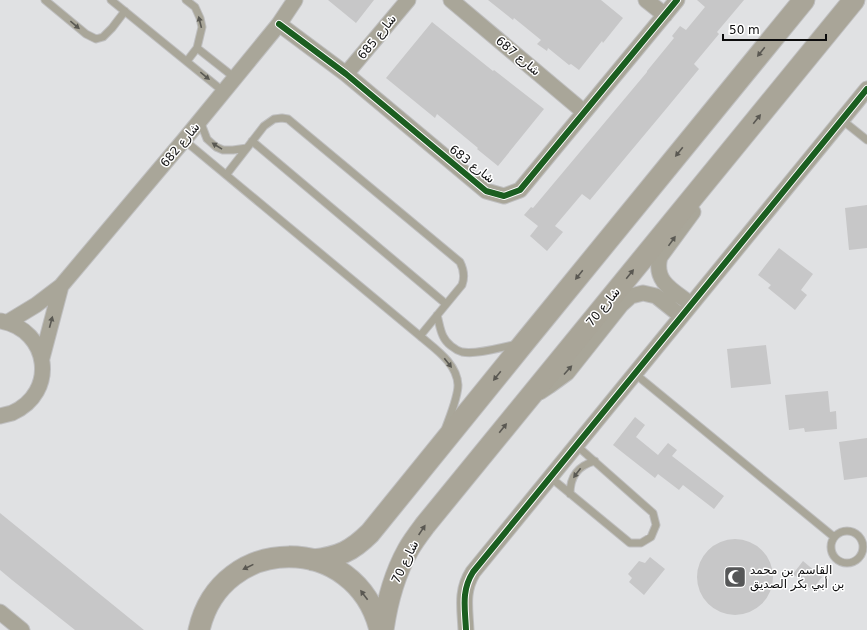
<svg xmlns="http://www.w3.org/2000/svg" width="867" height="630" font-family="'DejaVu Sans',Vazirmatn,sans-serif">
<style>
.building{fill:#c7c7c8}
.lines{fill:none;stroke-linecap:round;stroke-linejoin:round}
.lane-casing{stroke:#bfbfc0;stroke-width:9}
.street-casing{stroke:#bfbfc0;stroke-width:17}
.secondary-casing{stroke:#bfbfc0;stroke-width:23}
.lane{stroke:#a9a699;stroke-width:7}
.street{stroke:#a9a699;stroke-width:15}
.secondary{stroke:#a9a598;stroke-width:21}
.cycleway-casing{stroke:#fff;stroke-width:8}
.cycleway{stroke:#1b5e20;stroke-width:6}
.oneway{fill:#5a5953}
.oneway2{fill:#5a5852}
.labels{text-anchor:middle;stroke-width:3;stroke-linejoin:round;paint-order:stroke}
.street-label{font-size:12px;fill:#0c0c0d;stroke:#fff}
.poi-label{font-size:12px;fill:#0c0c0d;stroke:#fff;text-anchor:start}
</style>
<rect width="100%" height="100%" fill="#e0e1e3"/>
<!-- building -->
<path class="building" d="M328 0H374L356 23Z
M488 0H601L623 18 603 43 602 41 579 70 571 64 569 65 548 48 547 51 537 44 541 40 514 18 513 20Z
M697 0H744L717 32 719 34 694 64 699 69 666 109 590 200 582 194 555 226 563 232 547 251 530 236 538 226 524 215 531 207 533 208 647 72V71L674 38 672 36 680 26 686 30 705 7Z
M432 22 493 71 494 70 544 109 498 166 477 149 478 148 437 114 435 118 386 78Z
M867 205V248L849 250 845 208Z
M779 248 813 274 801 290 807 295 795 310 768 288 771 285 758 275Z
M766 345 771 384 731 388 727 349Z
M828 391 830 412 836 411 837 429 805 432 804 428 789 430 785 395Z
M635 417 645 425 636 437 658 455 668 443 677 450 672 456 724 496 714 509 683 485 679 490 658 474 655 478 613 445Z
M867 438V477L844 480 839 442Z
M0 513 144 630H75L12 580 0 570Z
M697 577a38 38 0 1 1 76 0a38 38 0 1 1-76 0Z
M650 557 665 569 644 595 629 582 632 578 628 574 639 561 645 563Z
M803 561 822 577 812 590 793 574Z"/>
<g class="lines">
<!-- lane casing -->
<g class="lane-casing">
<path id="lane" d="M45 0 86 34 96 39 103 37 112 28 125 11
M111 0 224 92
M186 0 195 7 200 18 202 27 197 48 187 61
M197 48 235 78
M842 120 867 140
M200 121 207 139 216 147 223 150H233L247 148
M184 140 420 336C435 349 457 363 458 385 458 397 450 416 446 427
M252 141 446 304
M226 175 264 126 274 119 282 118 288 119 460 262C464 270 465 277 462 285L420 336
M437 315C439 322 440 330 443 336 446 343 455 350 462 352 477 355 502 347 518 344
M634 373 834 537
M550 477 630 543H641L651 537 656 525 653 513 576 445
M570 494C570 477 577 466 595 461
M831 547a16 16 0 1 1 32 0a16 16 0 1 1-32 0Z"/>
</g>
<!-- street casing -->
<g class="street-casing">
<path id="street" d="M451 0 584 112
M646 0 665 15
M279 24 346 74 486 191 504 196 520 190 677 0
M346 74 408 0
M691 304C674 291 653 282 660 257L693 212
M8 322 36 305 61 286 184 140 279 24 295 0
M42 358 61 286
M540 392 549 386 567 373 621 305 631 296 643 293 656 296 681 316
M0 416C4 415 8 414 12 413 58 393 50 330 1 321
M0 612 22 630
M466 630C465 608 461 591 473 572L867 89"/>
</g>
<!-- secondary casing -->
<g class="secondary-casing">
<path id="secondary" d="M313 560C339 557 352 551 370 533L524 343 804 0
M199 630C221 533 356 532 380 630
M383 630C387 602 394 575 408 550 413 541 420 532 426 524L854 0"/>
</g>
<!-- lane -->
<use href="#lane" class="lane"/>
<!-- street -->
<use href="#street" class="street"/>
<!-- secondary -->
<use href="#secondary" class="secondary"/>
<!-- cycleway casing -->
<g class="cycleway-casing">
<path id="cycleway" d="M279 24 346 74 486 191 504 196 520 190 677 0
M466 630C465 608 461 591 473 572L867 89"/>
</g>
<!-- cycleway -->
<use href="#cycleway" class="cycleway"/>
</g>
<!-- one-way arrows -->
<defs><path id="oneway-solid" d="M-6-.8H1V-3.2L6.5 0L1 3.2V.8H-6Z"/></defs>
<g class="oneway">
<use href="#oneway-solid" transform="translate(200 22) rotate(-104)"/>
<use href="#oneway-solid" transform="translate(75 25) rotate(40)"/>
<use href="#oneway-solid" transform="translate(205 76) rotate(39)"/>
<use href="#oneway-solid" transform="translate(217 146) rotate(-148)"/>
<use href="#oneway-solid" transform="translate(672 241) rotate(-54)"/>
<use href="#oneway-solid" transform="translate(51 322) rotate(-75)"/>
<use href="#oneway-solid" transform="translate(448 363) rotate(52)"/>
<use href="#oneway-solid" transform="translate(568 370) rotate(-48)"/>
<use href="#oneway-solid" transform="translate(577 473) rotate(127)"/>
</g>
<g class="oneway2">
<use href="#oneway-solid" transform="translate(761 52) rotate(129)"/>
<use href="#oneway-solid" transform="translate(757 119) rotate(-51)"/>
<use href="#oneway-solid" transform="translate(679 152) rotate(129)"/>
<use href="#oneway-solid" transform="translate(630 274) rotate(-51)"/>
<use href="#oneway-solid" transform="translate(579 275) rotate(129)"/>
<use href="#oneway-solid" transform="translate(497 376) rotate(129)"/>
<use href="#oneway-solid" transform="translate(503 428) rotate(-51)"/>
<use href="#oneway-solid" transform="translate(422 530) rotate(-56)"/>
<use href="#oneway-solid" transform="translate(248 567) rotate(154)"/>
<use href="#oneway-solid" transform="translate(364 595) rotate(-127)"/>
</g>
<!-- icons -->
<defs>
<g id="mosque-square" transform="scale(1.15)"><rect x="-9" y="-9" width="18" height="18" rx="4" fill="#565758" stroke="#fff"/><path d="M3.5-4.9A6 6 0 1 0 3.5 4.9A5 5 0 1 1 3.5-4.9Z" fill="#fff"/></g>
</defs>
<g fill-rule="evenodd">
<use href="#mosque-square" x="735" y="577"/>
</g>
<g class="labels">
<!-- street labels -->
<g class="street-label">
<text transform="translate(377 37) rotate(-51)" y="4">شارع 685</text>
<text transform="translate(518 56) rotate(40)" y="4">شارع 687</text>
<text transform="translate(180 145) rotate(-50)" y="4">شارع 682</text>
<text transform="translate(472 164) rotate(38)" y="4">شارع 683</text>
<text transform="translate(603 307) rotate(-51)" y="4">شارع 70</text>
<text transform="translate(405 562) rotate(-64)" y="4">شارع 70</text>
</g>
<!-- poi labels -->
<g class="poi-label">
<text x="750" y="574">القاسم بن محمد<tspan x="750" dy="14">بن أبي بكر الصديق</tspan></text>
</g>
</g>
<!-- scale -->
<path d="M723 34v6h103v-6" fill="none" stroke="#0c0c0d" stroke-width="2"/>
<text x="729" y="34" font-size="12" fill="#0c0c0d" stroke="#ffffff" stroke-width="3" paint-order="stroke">50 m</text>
</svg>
